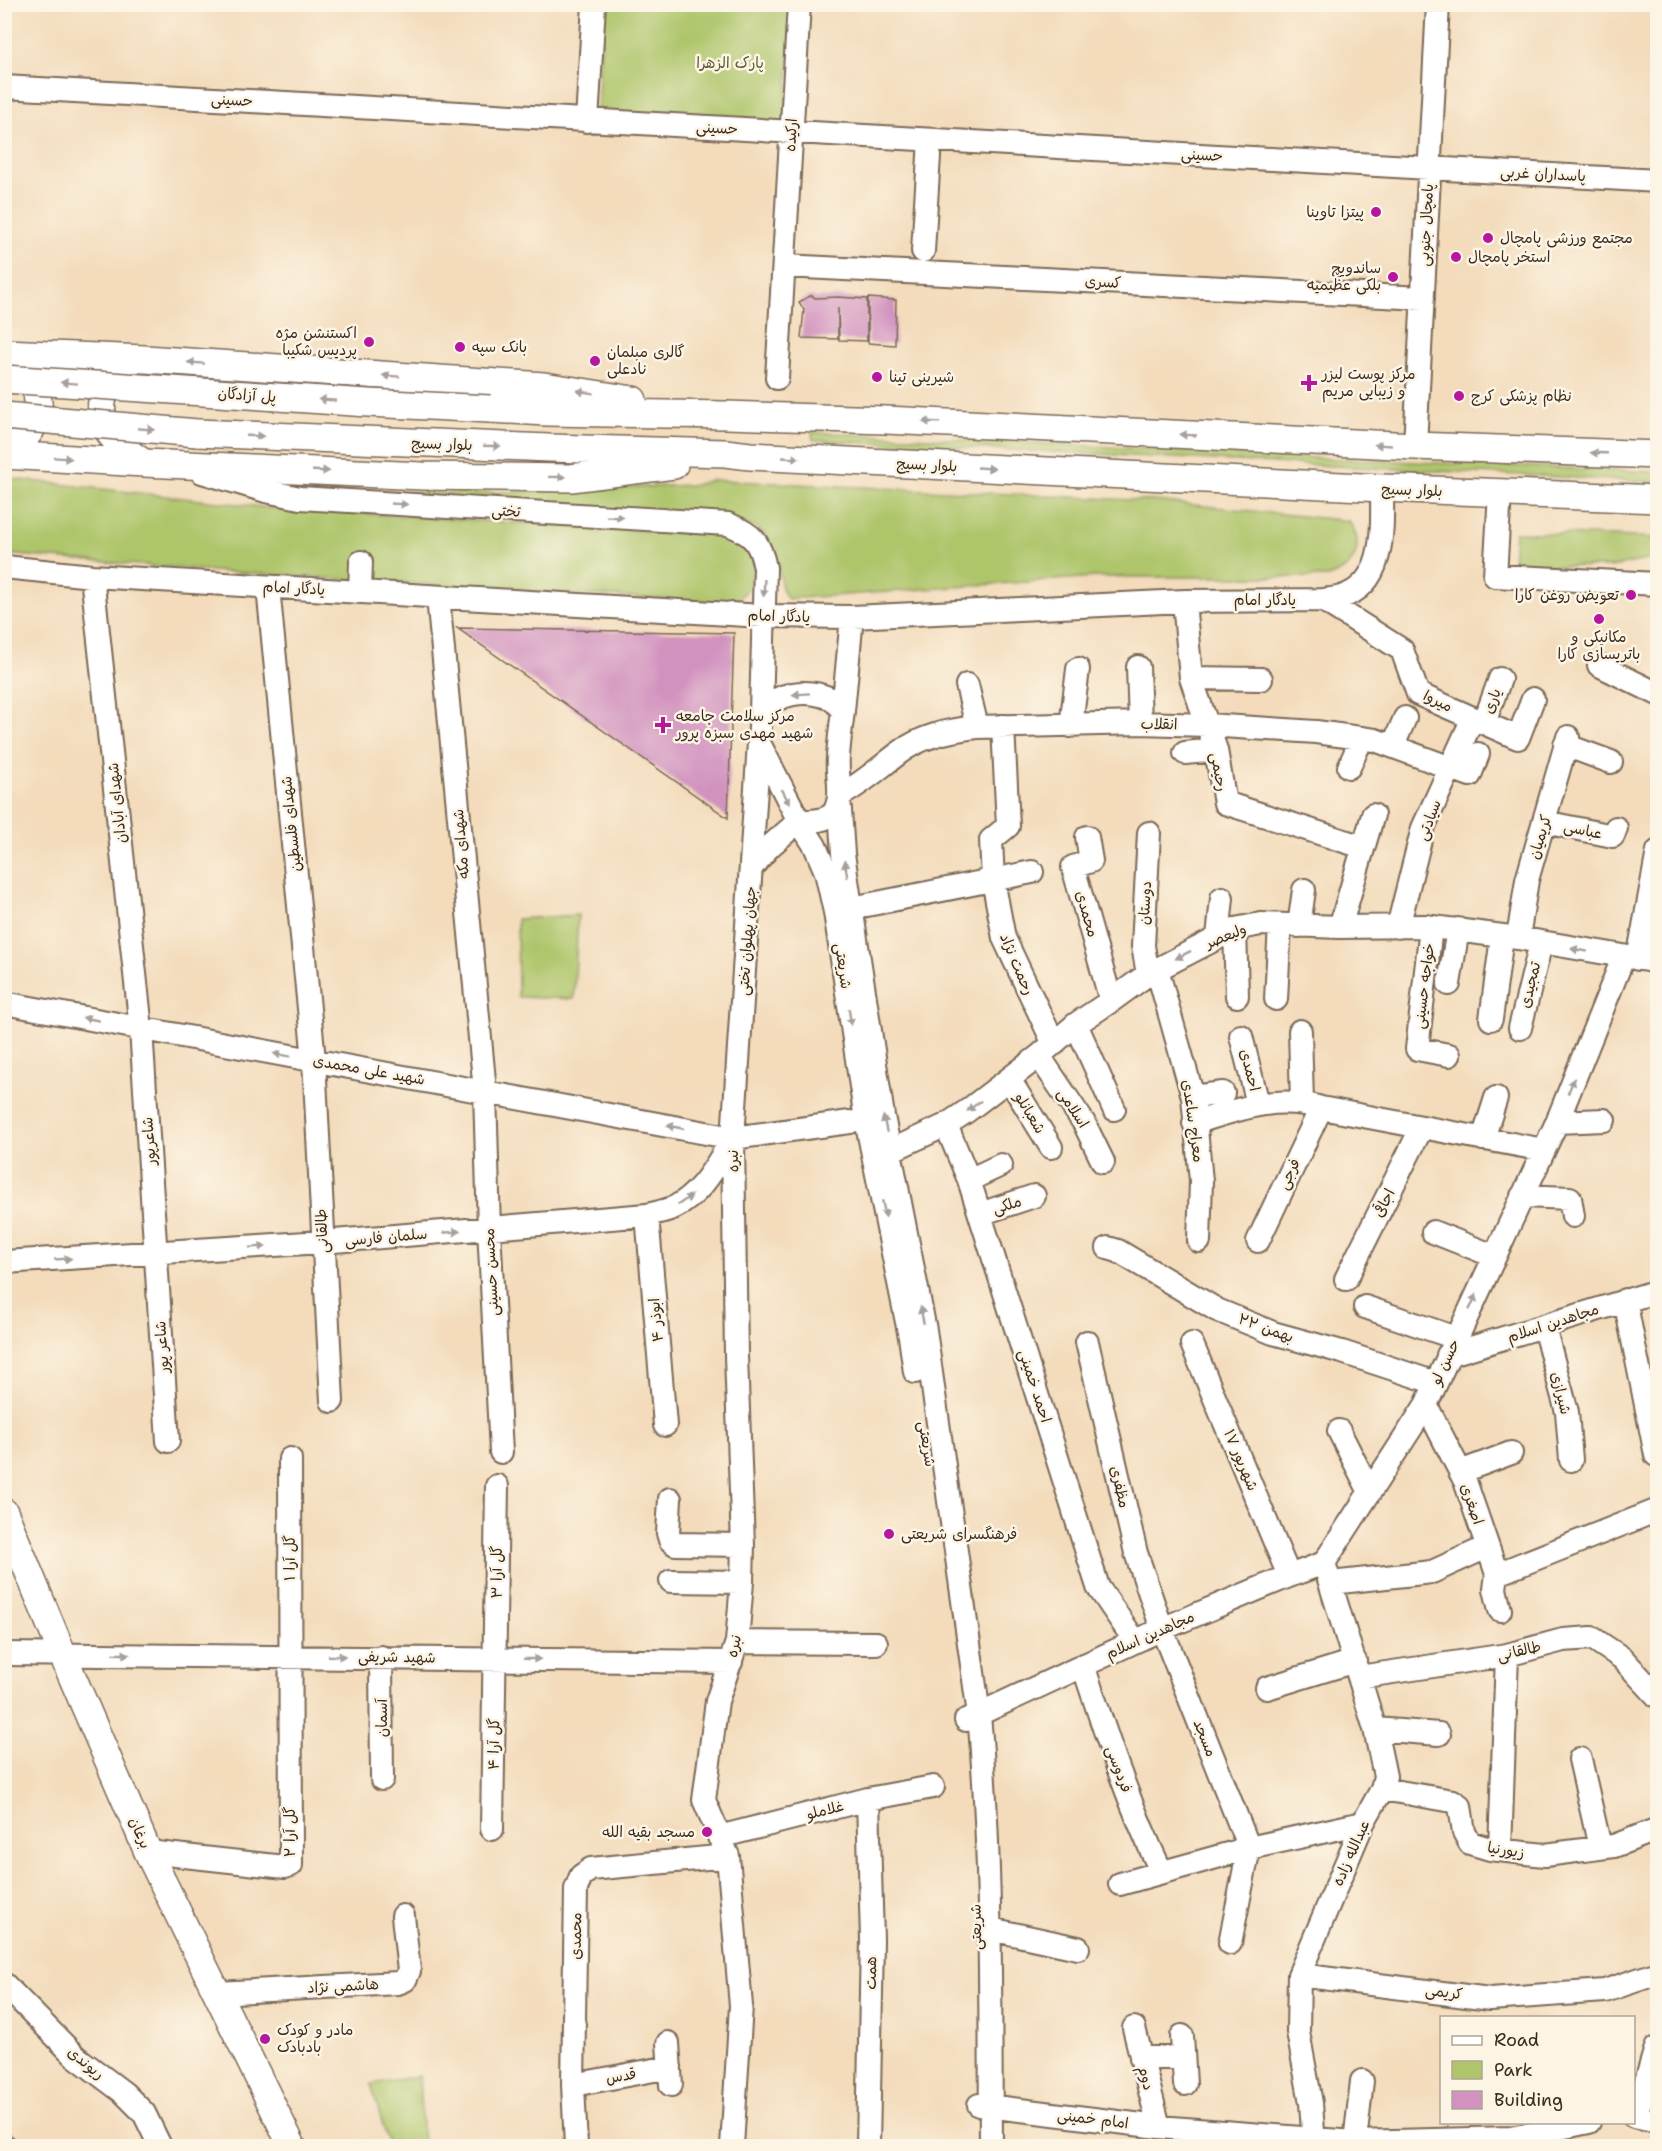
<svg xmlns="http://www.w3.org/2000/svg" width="1662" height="2151" font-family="'Shantell Sans','Playpen Sans Arabic',sans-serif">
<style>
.green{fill:#aec56a;stroke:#747844;stroke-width:1.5}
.building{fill:#d192bf}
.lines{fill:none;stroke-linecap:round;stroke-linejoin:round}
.minor-casing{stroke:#7b6855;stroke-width:26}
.major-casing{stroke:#7b6855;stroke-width:30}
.minor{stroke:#fff;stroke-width:22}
.major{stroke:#fff;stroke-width:27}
.major-bridge-casing{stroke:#7b6855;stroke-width:30;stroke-linecap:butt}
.major-bridge{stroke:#fff;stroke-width:27}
.oneway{fill:#a79f9a}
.poi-dot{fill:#b5179e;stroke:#fcf5e5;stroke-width:2}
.labels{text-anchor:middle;stroke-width:5;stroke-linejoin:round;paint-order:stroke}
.park-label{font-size:15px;fill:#5e5835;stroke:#fcf5e5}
.street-label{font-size:15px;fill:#3b2a1e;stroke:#fcf5e5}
.poi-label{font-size:15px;fill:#3b2a1e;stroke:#fcf5e5;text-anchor:start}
</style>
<rect width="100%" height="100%" fill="#fcf5e5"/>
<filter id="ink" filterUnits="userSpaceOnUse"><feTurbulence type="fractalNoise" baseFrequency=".0167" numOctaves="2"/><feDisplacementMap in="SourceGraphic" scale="12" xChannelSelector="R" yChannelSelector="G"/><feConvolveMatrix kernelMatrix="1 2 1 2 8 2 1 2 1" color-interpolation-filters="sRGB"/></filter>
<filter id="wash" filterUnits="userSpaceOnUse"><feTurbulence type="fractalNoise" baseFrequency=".008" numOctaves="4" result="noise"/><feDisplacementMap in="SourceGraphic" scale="24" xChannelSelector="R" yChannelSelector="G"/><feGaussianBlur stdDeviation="1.35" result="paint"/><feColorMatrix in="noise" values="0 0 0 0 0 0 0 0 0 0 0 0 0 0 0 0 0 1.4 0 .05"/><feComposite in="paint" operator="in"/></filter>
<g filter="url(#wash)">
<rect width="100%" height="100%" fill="#f3dbbb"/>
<!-- green -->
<path class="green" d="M603 5H792L786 125 597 114Z
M812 432 1318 458 1657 472V482L813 440Z
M5 478 272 508 732 536C740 540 747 544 750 552 760 574 748 603 722 603L214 571 5 554Z
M711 480 1155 501 1349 521C1366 546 1355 569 1327 577H1095L788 599C779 588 781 576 778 563 775 548 766 536 756 527L316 492 478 493 695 485Z
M1515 532 1657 538V558L1611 567 1513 565Z
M578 915 574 999 518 997 517 919Z
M419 2076 423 2146H389L371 2084Z"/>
<g id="blocks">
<!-- building -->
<path class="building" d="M810 296H813L815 298 838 297 867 299V341L839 340 838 308V339L801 338 804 310 799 302Z
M868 298 896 300 895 345 868 343Z
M457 628 734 633 728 818Z"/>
</g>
</g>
<g filter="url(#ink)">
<use href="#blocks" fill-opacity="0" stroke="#7b6855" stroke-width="1.5"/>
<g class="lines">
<!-- minor casing -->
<g class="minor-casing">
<path id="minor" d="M4 87 1658 181
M587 121 594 4
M923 251 930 140
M784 266 1423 298
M777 378 799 4
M1415 446 1438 4
M202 472 266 491 300 498 728 524C753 534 760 542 765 568L761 712
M1500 493 1495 576 1658 584
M4 567 92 576 763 616 852 617 1184 601 1323 600C1329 599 1335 599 1341 597 1387 584 1382 525 1382 488
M92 576 141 1029 168 1441
M268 587 314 1060 332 1401
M360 592 361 562
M438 597 485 1091 489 1229 501 1452
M1323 600 1402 650 1418 694 1518 738 1533 699
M1184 601 1191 678 1216 750 1225 803 1363 847
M1599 665 1658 694
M1138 667 1140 723
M1191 678 1261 679
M967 685 977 727
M843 711 852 617
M1484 723 1500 679
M1003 726 1008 826 991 840 993 880 1004 938 1054 1044
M1071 726 1078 669
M1565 745 1611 762
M1393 746 1405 718
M1185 753 1216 750
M1349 767 1362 738
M1544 822 1613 836 1616 828
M1087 837 1091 861 1073 867 1111 1001
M752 867 769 847 799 821 815 846 826 872 835 912 866 1120 910 1337 915 1372
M852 908 1032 872
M1299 926 1304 890
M1340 927 1373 815
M1398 927 1423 828 1473 718
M1431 927 1417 1049 1449 1055
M1235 929 1237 996
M1218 937 1222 898
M1518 938 1527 880 1568 737
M1638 959 1658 851
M1157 969 1193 1097 1201 1181 1199 1241
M1148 974 1143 946 1149 833
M1449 984 1458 929
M1276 999 1280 925
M4 1003 733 1138 850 1122
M1491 1019 1502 937
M1076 1024 1114 1109
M1520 1028 1541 943
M1300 1031 1302 1102
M1241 1036 1258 1104
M1039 1056 1084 1123 1103 1162
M1009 1079 1051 1147
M1193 1097 1223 1093
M1557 1122 1604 1120
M1194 1123C1237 1110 1276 1094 1321 1108L1544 1150
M946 1125 969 1180 1098 1587 1135 1641
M1483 1139 1496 1098
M890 1151 946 1125 967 1111 1039 1056 1076 1024 1111 1001 1148 974 1235 929 1261 924 1340 927 1425 926 1518 938 1658 962
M969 1180 1001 1165
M1522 1196 1570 1198 1573 1216
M980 1214 1034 1196
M647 1215 665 1425
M1433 1232 1494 1256
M1258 1241 1321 1108
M1108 1248 1118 1251 1217 1310 1273 1333 1342 1352 1436 1383
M4 1262 322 1242 647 1215C656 1213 666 1211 675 1207 703 1193 717 1163 733 1138
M1346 1279 1422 1127
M1625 1300 1656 1455
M1365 1307 1456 1338
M1544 1327 1567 1412 1571 1460
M1087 1342 1136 1553 1162 1629 1249 1848 1230 1943
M1192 1344 1289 1576
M1448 1355 1658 1291
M1426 1405 1465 1481 1497 1574 1495 1589 1500 1610
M1339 1431 1370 1492
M1460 1472 1511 1453
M670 1499 668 1533 670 1540 675 1544 743 1545
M1324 1563 1426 1405 1557 1122 1623 958
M1497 1574 1658 1510
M671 1581 742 1582
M1331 1583 1432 1572 1487 1547
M737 1642 876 1643
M4 1654 731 1662
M381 1657 382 1779
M1083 1665C1106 1735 1129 1805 1161 1871
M1359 1677 1507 1655 1563 1640 1592 1638 1622 1658 1658 1697
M1267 1688 1355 1661
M966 1720 1162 1629 1289 1576 1324 1563
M1375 1729 1439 1734
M1580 1759 1600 1847
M1382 1789 1453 1801 1460 1806 1464 1832 1470 1843 1490 1849 1516 1852 1545 1855 1614 1846 1658 1829
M868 1799 872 1940 868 2146
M492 1829 497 1486
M719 1837 868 1799 933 1787
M1500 1850 1507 1655
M148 1852 285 1867 291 1865 290 1459
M1120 1884 1249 1848 1363 1823
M990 1929 1078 1948
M1299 1975 1490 1999 1605 1991 1658 1973
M4 1984 75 2056 124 2093 144 2113 160 2146
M216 1993 398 1983 405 1980 409 1971 403 1916
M1134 2028 1159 2127
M1182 2036 1185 2084
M668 2043 671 2085
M1141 2058H1183
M573 2085 670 2067
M979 2105 1159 2127 1355 2142 1511 2138 1589 2122
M1636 2115 1656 2048H1658
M1634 2116 1658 2121
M1355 2142 1362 2081
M4 2146H5
M576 2146 573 2085 576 1889 581 1876 591 1869 728 1856
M732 2146 741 2006 728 1856 704 1800 717 1701 737 1642 742 1582 743 1545 736 1356 733 1138 761 712C777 693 806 688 829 698 834 700 839 706 843 711 841 726 839 742 838 757 836 774 844 797 834 812 826 822 810 821 799 821L760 745
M991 2146C990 2003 992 1859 979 1715L925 1330 883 1116 843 854 839 796C861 785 879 768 899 753 921 736 949 730 977 727L1140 723 1207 725 1316 732 1375 740 1470 775 1478 754
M1314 2146 1311 2103 1298 2032 1299 1975 1363 1823 1382 1789 1385 1776 1375 1729 1324 1563"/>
</g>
<!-- major casing -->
<g class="major-casing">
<path id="major" d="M4 353 145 359 544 386 633 400
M121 367C84 408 104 438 144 463
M490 409 547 412 726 415 886 420 1415 446 1658 455
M197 433 549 448 725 453 750 456 1382 488 1658 499
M4 451C43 435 49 393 20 365
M4 455 144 463 422 476 571 478 674 465
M4 1512 62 1653 148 1852 292 2146"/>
</g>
<!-- minor -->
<use href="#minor" class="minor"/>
<!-- major -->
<use href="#major" class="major"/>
<!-- major-bridge casing -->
<g class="major-bridge-casing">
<path id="major-bridge" d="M4 379 368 403 490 409
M4 416 197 433"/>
</g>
<!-- major-bridge -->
<use href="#major-bridge" class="major-bridge"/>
</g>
<!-- one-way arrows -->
<defs><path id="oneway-solid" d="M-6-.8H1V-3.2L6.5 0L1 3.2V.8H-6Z" transform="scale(1.5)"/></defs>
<g class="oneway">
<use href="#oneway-solid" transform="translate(196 363) rotate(-176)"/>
<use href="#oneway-solid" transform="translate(391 376) rotate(-176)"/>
<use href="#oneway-solid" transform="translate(69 383) rotate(-176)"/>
<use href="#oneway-solid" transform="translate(585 392) rotate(-171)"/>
<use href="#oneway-solid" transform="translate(327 400) rotate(-176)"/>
<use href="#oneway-solid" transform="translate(931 422) rotate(-178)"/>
<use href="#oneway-solid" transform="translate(146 429) rotate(5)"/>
<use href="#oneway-solid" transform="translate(1188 435) rotate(-177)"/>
<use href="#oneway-solid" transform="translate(255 436) rotate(2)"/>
<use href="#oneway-solid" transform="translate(1383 445) rotate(-177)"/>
<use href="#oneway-solid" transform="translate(492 446) rotate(2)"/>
<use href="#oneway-solid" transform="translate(1599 453) rotate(-178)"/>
<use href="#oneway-solid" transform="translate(63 458) rotate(4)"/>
<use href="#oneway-solid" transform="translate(791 458) rotate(3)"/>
<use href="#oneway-solid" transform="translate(986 468) rotate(3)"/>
<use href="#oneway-solid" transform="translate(321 471) rotate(2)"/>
<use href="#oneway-solid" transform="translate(557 477) rotate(1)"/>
<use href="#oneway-solid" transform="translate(399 504) rotate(3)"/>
<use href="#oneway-solid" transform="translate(615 517) rotate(3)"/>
<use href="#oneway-solid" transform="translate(764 588) rotate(93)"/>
<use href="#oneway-solid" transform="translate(801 694) rotate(176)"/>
<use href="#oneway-solid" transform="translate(786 797) rotate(62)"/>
<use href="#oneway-solid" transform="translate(846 869) rotate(-99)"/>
<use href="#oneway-solid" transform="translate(1579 950) rotate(-170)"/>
<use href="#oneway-solid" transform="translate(1183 955) rotate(153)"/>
<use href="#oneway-solid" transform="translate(850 1017) rotate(82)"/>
<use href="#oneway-solid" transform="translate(91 1019) rotate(-169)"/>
<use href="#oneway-solid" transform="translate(282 1055) rotate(-170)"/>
<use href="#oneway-solid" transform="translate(1571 1086) rotate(-68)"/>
<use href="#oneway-solid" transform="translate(974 1106) rotate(143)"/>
<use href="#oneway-solid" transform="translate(885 1124) rotate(-102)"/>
<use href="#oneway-solid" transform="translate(675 1127) rotate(-169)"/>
<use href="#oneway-solid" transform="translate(685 1200) rotate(-35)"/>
<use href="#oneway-solid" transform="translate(884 1209) rotate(78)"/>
<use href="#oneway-solid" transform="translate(452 1232) rotate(-5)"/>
<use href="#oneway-solid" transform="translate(258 1247) rotate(-4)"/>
<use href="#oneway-solid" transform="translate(63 1259) rotate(-3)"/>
<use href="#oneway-solid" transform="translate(1473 1302) rotate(-65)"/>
<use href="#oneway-solid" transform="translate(922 1315) rotate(-101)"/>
<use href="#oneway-solid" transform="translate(121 1654) rotate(1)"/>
<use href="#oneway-solid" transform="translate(337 1656) rotate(1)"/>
<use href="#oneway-solid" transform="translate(532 1659) rotate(1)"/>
</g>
</g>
<!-- markers -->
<g class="poi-dot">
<circle cx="1376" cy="212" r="6"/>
<circle cx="1488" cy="238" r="6"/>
<circle cx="1456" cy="257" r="6"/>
<circle cx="1393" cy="277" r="6"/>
<circle cx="369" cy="342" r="6"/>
<circle cx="460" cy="347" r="6"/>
<circle cx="595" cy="361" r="6"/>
<circle cx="877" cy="377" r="6"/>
<path d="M1306 374h6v6h6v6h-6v6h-6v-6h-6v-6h6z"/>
<circle cx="1459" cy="396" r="6"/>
<circle cx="1631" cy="595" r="6"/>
<circle cx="1599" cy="619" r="6"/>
<path d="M660 716h6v6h6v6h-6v6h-6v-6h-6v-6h6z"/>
<circle cx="889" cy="1534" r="6"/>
<circle cx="707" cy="1832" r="6"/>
<circle cx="265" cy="2039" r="6"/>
</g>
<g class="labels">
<!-- park labels -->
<g class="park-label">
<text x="730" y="68">پارک الزهرا</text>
</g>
<!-- street labels -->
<g class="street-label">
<text transform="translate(232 100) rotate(3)" y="5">حسینی</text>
<text transform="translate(717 128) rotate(3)" y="5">حسینی</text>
<text transform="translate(791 135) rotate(-87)" y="5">ارکیده</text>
<text transform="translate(1202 155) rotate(3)" y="5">حسینی</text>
<text transform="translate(1543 174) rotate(3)" y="5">پاسداران غربی</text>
<text transform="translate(1426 225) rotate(-87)" y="5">پامچال جنوبی</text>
<text transform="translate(1103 282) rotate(3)" y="5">کسری</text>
<text transform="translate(247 395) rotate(4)" y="5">پل آزادگان</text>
<text transform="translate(442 444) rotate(2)" y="5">بلوار بسیج</text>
<text transform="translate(927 465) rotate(3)" y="5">بلوار بسیج</text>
<text transform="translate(1412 490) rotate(2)" y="5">بلوار بسیج</text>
<text transform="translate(506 511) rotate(3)" y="5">تختی</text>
<text transform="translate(294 588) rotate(3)" y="5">یادگار امام</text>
<text x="1265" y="605">یادگار امام</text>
<text transform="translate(779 616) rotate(2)" y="5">یادگار امام</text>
<text transform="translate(1438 701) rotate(26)" y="5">میروا</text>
<text transform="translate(1492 701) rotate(-70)" y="5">یاری</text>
<text transform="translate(1159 724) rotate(1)" y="5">انقلاب</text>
<text transform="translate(1219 772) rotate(80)" y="5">رحیمی</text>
<text transform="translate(117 803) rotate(-96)" y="5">شهدای آبادان</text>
<text transform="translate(1429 820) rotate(-69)" y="5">سیادتی</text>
<text transform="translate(291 824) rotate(-96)" y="5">شهدای فلسطین</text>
<text transform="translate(1583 830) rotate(12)" y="5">عباسی</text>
<text transform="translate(1540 837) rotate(-73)" y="5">کریمیان</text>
<text transform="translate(461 844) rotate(-95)" y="5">شهدای مکه</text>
<text transform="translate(1145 903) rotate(-87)" y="5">دوستان</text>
<text transform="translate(1087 914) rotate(74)" y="5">محمدی</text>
<text transform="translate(1226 936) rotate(-22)" y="5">ولیعصر</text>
<text transform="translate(747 941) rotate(-86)" y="5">جهان پهلوان تختی</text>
<text transform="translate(1017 964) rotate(67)" y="5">رحمت نژاد</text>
<text transform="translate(843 966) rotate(82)" y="5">شریعتی</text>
<text transform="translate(1530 985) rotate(-76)" y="5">تمجیدی</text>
<text transform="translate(1424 986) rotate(-83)" y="5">خواجه حسینی</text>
<text transform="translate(369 1070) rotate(10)" y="5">شهید علی محمدی</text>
<text transform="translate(1250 1070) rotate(76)" y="5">احمدی</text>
<text transform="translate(1073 1108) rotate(57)" y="5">اسلامی</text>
<text transform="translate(1030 1113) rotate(59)" y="5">شعبانلو</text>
<text transform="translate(1193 1121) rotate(82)" y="5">معراج ساعدی</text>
<text transform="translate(149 1141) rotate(-94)" y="5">شاعرپور</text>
<text transform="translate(733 1161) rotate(-91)" y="5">نبره</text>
<text transform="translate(1289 1174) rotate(-65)" y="5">فرجی</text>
<text transform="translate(1384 1203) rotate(-63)" y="5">اجاقی</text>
<text transform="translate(1007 1205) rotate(-18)" y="5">ملکی</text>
<text transform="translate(322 1231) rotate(-93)" y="5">طالقانی</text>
<text transform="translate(386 1237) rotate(-5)" y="5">سلمان فارسی</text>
<text transform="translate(491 1272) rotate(-93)" y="5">محسن حسینی</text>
<text transform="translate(656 1320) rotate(-95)" y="5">ابوذر ۴</text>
<text transform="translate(1553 1323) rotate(-18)" y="5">مجاهدین اسلام</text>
<text transform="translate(1266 1328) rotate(20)" y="5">۲۲ بهمن</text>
<text transform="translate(162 1347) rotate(-94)" y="5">شاعر پور</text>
<text transform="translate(1445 1362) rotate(-65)" y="5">حسن لو</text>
<text transform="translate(1035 1386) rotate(72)" y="5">احمد خمینی</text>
<text transform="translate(1561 1393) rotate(76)" y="5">شیرازی</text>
<text transform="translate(927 1444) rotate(81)" y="5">شریعتی</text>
<text transform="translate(1241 1460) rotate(67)" y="5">۱۷ شهریور</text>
<text transform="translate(1120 1487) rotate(77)" y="5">مظفری</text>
<text transform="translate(1472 1504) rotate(71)" y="5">اصغری</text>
<text transform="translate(290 1558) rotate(-90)" y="5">گل آرا ۱</text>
<text transform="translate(497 1572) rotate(-90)" y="5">گل آرا ۳</text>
<text transform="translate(1150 1635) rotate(-24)" y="5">مجاهدین اسلام</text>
<text transform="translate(734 1646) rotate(-78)" y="5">نبره</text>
<text transform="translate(1519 1651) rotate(-13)" y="5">طالقانی</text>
<text transform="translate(397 1657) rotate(1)" y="5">شهید شریفی</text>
<text transform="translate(382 1718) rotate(-90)" y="5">آسمان</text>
<text transform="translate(1205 1738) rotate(68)" y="5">مسجد</text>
<text transform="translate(494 1744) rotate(-89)" y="5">گل آرا ۴</text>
<text transform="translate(1119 1769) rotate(70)" y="5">فردوسی</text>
<text transform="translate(825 1810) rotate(-14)" y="5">غلاملو</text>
<text transform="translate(290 1832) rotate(-90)" y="5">گل آرا ۲</text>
<text transform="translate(140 1833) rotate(67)" y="5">برغان</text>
<text transform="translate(1506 1850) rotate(9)" y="5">زیورنیا</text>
<text transform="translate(1351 1853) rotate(-66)" y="5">عبدالله زاده</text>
<text transform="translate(976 1927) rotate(-91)" y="5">شریعتی</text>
<text transform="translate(576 1936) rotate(-89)" y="5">محمدی</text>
<text transform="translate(871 1973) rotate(-89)" y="5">همت</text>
<text transform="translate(343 1986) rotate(-3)" y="5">هاشمی نژاد</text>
<text transform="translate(1444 1992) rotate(7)" y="5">کریمی</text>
<text transform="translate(86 2063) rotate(39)" y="5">ریوندی</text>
<text transform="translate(621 2076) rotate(-10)" y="5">قدس</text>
<text transform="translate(1146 2078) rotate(75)" y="5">دوم</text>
<text transform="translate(1093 2119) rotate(7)" y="5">امام خمینی</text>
</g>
<!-- poi labels -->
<g class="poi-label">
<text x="1364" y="217" text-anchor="end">پیتزا تاوینا</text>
<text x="1500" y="243">مجتمع ورزشی پامچال</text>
<text x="1468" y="262">استخر پامچال</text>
<text x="1381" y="273" text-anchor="end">ساندویچ<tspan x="1381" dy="17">بلکی عظیمیه</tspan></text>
<text x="357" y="338" text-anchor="end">اکستنشن مژه<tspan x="357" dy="17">پردیس شکیبا</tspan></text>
<text x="472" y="352">بانک سپه</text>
<text x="607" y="357">گالری مبلمان<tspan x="607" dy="17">نادعلی</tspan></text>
<text x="1322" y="379">مرکز پوست لیزر<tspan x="1322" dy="17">و زیبایی مریم</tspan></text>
<text x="889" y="382">شیرینی تینا</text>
<text x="1471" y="401">نظام پزشکی کرج</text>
<text x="1619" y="600" text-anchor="end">تعویض روغن کارا</text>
<text x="1599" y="642" text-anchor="middle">مکانیکی و<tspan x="1599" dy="17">باتریسازی کارا</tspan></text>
<text x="676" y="721">مرکز سلامت جامعه<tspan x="676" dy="17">شهید مهدی سبزه پرور</tspan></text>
<text x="901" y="1539">فرهنگسرای شریعتی</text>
<text x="695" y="1837" text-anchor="end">مسجد بقیه الله</text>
<text x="277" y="2035">مادر و کودک<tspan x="277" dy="17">بادبادک</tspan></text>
</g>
</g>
<!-- margin -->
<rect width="1662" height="2151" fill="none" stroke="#fcf5e5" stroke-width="24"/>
<!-- legend -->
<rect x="1440" y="2016" width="195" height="108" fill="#fcf5e5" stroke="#afa495" stroke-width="1.5"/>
<rect x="1452" y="2036" width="30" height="9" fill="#ffffff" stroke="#afa495" stroke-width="1.5"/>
<text x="1494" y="2046" font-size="18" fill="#3b2a1e">Road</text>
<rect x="1452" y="2061" width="30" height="18" fill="#aec56a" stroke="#afa495" stroke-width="1.5"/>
<text x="1494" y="2076" font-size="18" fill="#3b2a1e">Park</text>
<rect x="1452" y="2091" width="30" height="18" fill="#d192bf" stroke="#afa495" stroke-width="1.5"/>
<text x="1494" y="2106" font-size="18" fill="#3b2a1e">Building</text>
</svg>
